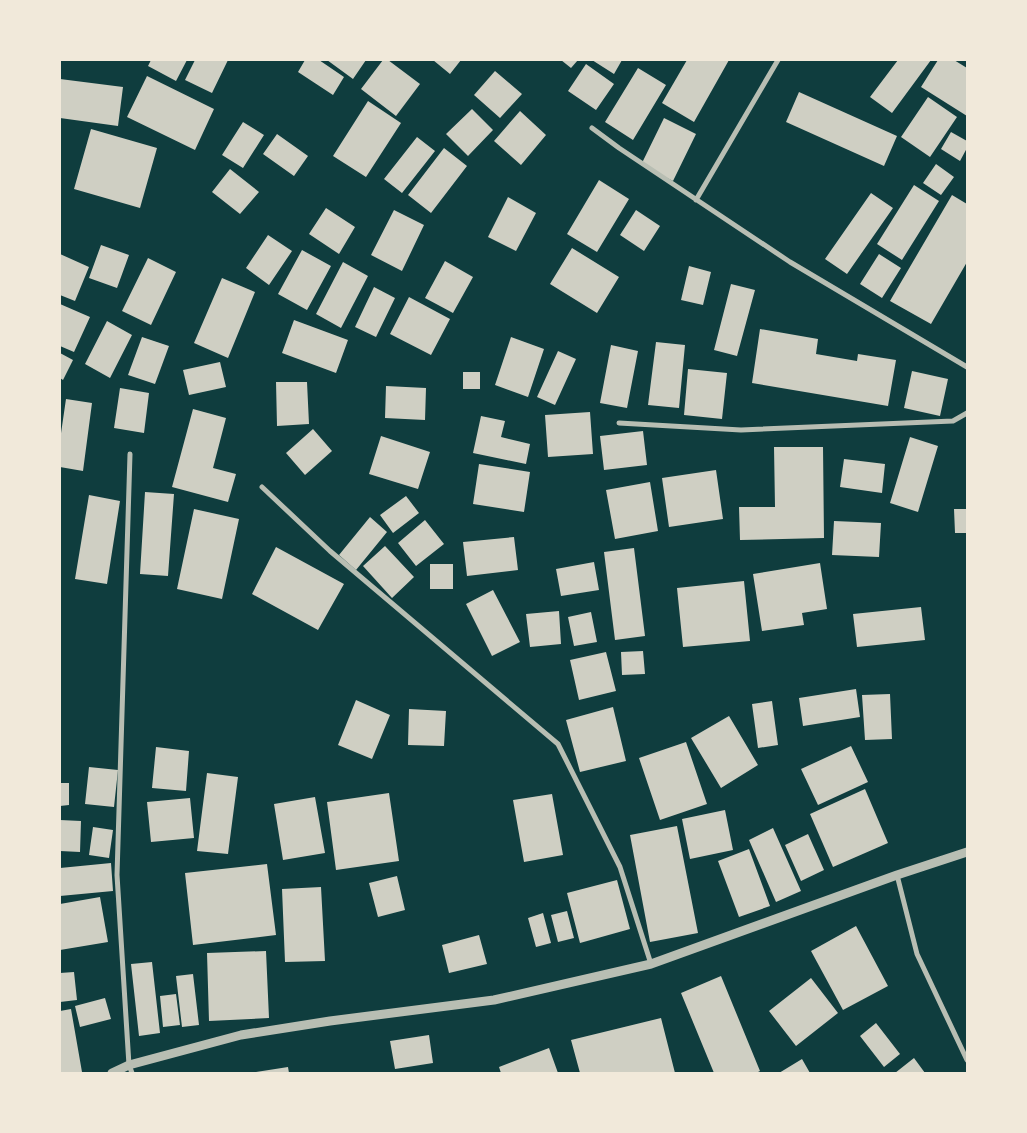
<svg xmlns="http://www.w3.org/2000/svg" width="1027" height="1133" font-family="Cabin,sans-serif">
<style>
.building{fill:#cfcfc3}
.lines{fill:none;stroke-linecap:round;stroke-linejoin:round}
.minor{stroke:#b8beb3;stroke-width:5}
.tertiary{stroke:#b8beb3;stroke-width:9}
</style>
<rect width="100%" height="100%" fill="#0f3d3e"/>
<!-- building -->
<path class="building" d="M151 60H187L176 81 148 66Z
M195 60H228L212 93 185 80Z
M305 60H319L344 77 333 95 298 72Z
M327 60H366L353 79Z
M383 60H388L420 84 396 116 361 89Z
M433 60H461L450 74Z
M561 60H578L571 68Z
M592 60H622L614 74Z
M687 60H729L694 122 662 103Z
M898 60H931L892 113 870 97Z
M938 60H954L967 68V116L921 87Z
M586 64 614 84 596 110 568 91Z
M638 68 666 85 633 140 605 122Z
M495 71 522 94 500 118 474 95Z
M147 76 214 109 195 150 127 117Z
M60 79 123 87 118 126 60 118Z
M799 92 897 136 884 166 786 122Z
M928 97 957 117 930 157 901 137Z
M368 101 401 123 366 177 333 156Z
M472 109 493 130 468 156 446 134Z
M520 111 546 135 521 165 494 141Z
M664 118 696 134 673 181 641 165Z
M243 122 264 135 243 168 222 155Z
M91 129 157 148 140 208 74 189Z
M951 132 967 141V148L960 161 941 149Z
M277 134 308 156 294 176 263 154Z
M417 137 435 151 402 193 384 179Z
M444 148 467 166 431 213 408 195Z
M936 164 954 177 941 195 923 183Z
M230 169 259 192 240 214 212 192Z
M599 180 629 199 597 252 567 234Z
M914 185 939 201 902 260 877 244Z
M871 193 893 208 847 274 825 259Z
M952 195 967 204V262L931 324 890 301Z
M508 197 536 213 516 251 488 237Z
M326 208 355 227 339 254 309 234Z
M394 210 424 225 402 271 371 255Z
M636 210 660 226 644 251 620 235Z
M268 235 292 251 269 285 246 268Z
M101 245 129 255 117 288 89 278Z
M572 248 619 277 597 313 550 284Z
M302 250 331 266 307 310 278 294Z
M60 254 89 267 75 301 60 295Z
M879 254 901 268 882 298 860 284Z
M148 258 176 272 151 325 122 311Z
M445 261 473 277 453 313 425 298Z
M343 262 368 276 341 328 316 314Z
M689 266 711 272 703 305 681 300Z
M222 278 255 292 228 358 194 343Z
M731 284 755 290 737 356 714 350Z
M374 287 395 298 376 337 355 327Z
M409 297 450 319 431 355 390 334Z
M60 304 90 317 74 352 60 346Z
M294 320 348 340 336 373 282 353Z
M107 321 132 335 110 378 85 364Z
M760 329 818 339 816 354 857 361 858 354 896 360 888 406 752 383Z
M142 337 169 346 155 384 128 375Z
M511 337 544 349 528 397 495 385Z
M656 342 685 345 679 408 648 405Z
M611 345 638 351 627 408 600 403Z
M558 351 576 359 555 405 537 397Z
M60 353 73 360 63 380 60 378Z
M220 362 226 387 189 395 183 370Z
M688 369 727 373 722 419 684 415Z
M912 371 948 379 940 416 904 408Z
M463 372H480V389H463Z
M276 382H307L309 424 277 426Z
M386 386 426 388 425 420 385 418Z
M120 388 149 393 144 433 114 428Z
M66 399 92 403 83 471 60 467V440Z
M193 409 226 418 213 468 236 474 228 502 172 487Z
M590 412 593 454 548 457 545 415Z
M481 416 505 421 501 437 530 444 526 464 473 453Z
M313 429 332 451 305 475 286 453Z
M643 431 647 465 604 470 600 436Z
M381 436 430 452 418 489 369 474Z
M910 437 938 446 918 512 890 503Z
M774 447H823L824 538 740 540 739 507H775Z
M844 459 885 464 882 493 840 487Z
M479 464 530 472 524 512 473 504Z
M716 470 723 519 669 527 662 478Z
M650 482 658 531 615 539 606 490Z
M145 492 174 494 168 576 140 574Z
M89 495 120 501 107 584 75 579Z
M406 496 419 513 393 533 380 515Z
M194 509 239 519 222 599 177 589Z
M954 509H967V533H955Z
M370 517 387 532 356 570 339 555Z
M425 520 444 544 416 566 398 543Z
M834 521 881 523 879 557 832 555Z
M514 537 518 570 467 576 463 542Z
M385 546 414 577 392 598 363 566Z
M276 547 344 584 318 630 252 594Z
M634 548 645 636 615 640 604 552Z
M594 562 599 590 561 596 556 569Z
M820 563 827 609 802 613 804 625 762 631 753 574Z
M430 564H453V589H430Z
M744 581 750 641 683 647 677 588Z
M493 590 520 642 492 656 466 604Z
M921 607 925 640 857 647 853 614Z
M559 611 561 644 530 647 526 614Z
M591 612 597 642 574 646 568 617Z
M643 651 645 674 622 675 621 652Z
M606 652 616 691 579 700 570 660Z
M856 689 860 717 803 726 799 698Z
M890 694 892 739 865 740 862 695Z
M356 700 390 715 372 759 338 745Z
M772 701 778 745 758 748 752 704Z
M613 707 626 761 580 772 566 720Z
M409 709 446 711 444 746 408 745Z
M729 716 758 765 721 788 691 738Z
M686 742 707 804 660 820 639 758Z
M851 746 868 782 818 805 801 769Z
M156 747 189 751 186 791 152 788Z
M89 767 118 770 114 807 85 804Z
M207 773 238 777 228 854 197 851Z
M60 783H69V805L60 806Z
M865 789 888 843 833 867 810 814Z
M389 793 399 861 336 870 327 802Z
M552 794 563 855 524 862 513 800Z
M315 797 325 853 283 860 274 804Z
M190 798 194 838 151 842 147 802Z
M725 810 733 850 690 859 682 819Z
M60 820 81 821 80 852 60 851Z
M677 826 698 933 650 942 630 835Z
M93 827 113 830 109 858 89 855Z
M773 828 801 891 776 902 749 840Z
M808 834 824 870 801 881 785 845Z
M749 849 770 906 739 917 718 861Z
M111 863 113 891 60 896V868Z
M267 864 276 935 193 945 185 873Z
M397 876 405 910 378 917 369 883Z
M617 880 630 929 580 943 567 893Z
M321 887 325 961 285 962 282 889Z
M100 897 108 942 60 950V904Z
M567 911 574 938 558 942 551 915Z
M543 913 551 943 536 947 528 918Z
M856 926 888 986 843 1010 811 951Z
M479 935 487 964 449 973 442 945Z
M266 951 269 1018 209 1021 207 953Z
M152 962 160 1033 139 1036 131 964Z
M74 972 77 1000 60 1002V973Z
M193 974 199 1025 182 1027 176 976Z
M721 976 760 1071 756 1073H714L681 993Z
M811 978 838 1013 796 1046 769 1011Z
M176 994 180 1025 163 1027 160 996Z
M105 998 111 1019 80 1027 75 1006Z
M71 1009 82 1072 60 1073V1011Z
M661 1018 675 1073H580L571 1040Z
M876 1023 900 1054 884 1067 860 1036Z
M429 1035 433 1063 395 1069 390 1041Z
M549 1048 558 1073H501L499 1067Z
M914 1058 925 1073H895Z
M802 1059 810 1073H779Z
M288 1067 289 1073H256V1072Z"/>
<g class="lines">
<!-- minor -->
<path class="minor" d="M592 128 619 148 790 262 967 367
M696 200 778 60
M619 423 741 430 953 421 967 413
M130 454 117 875 129 1065 132 1073
M262 487 330 551 558 744 620 867 651 964
M897 875 917 954 967 1060"/>
<!-- tertiary -->
<path class="tertiary" d="M112 1073 129 1065 241 1035 330 1021 494 1000 651 964 897 875 967 852"/>
</g>
<!-- border -->
<rect width="1027" height="1133" fill="none" stroke="#f1e9da" stroke-width="122"/>
</svg>
